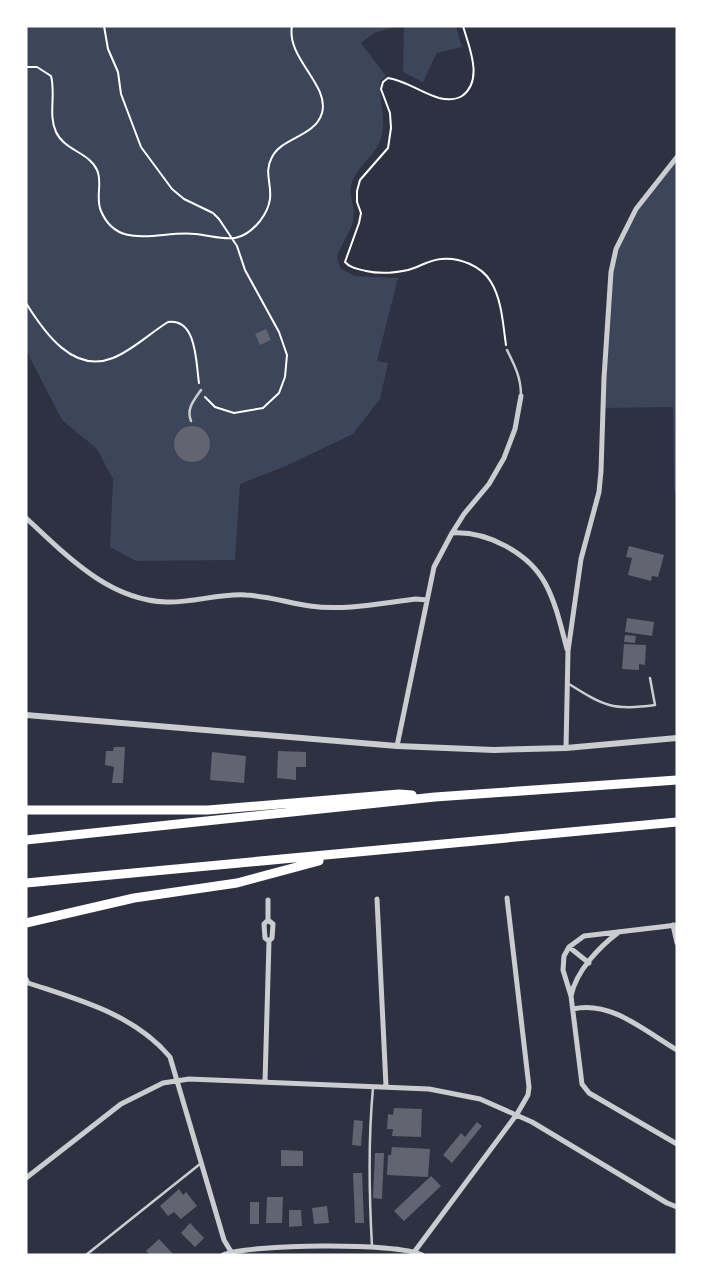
<svg xmlns="http://www.w3.org/2000/svg" width="703" height="1281" font-family="Manrope,sans-serif">
<style>
.green{fill:#3c4559}
.building{fill:#626471}
.lines{fill:none;stroke-linecap:round;stroke-linejoin:round}
.path{stroke:#fff;stroke-width:2}
.service{stroke:#caccd0;stroke-width:2.5}
.minor{stroke:#caccd0;stroke-width:5}
.tertiary{stroke:#caccd0;stroke-width:6}
.motorway{stroke:#fff;stroke-width:9}
</style>
<rect width="100%" height="100%" fill="#2d3142"/>
<!-- green -->
<path class="green" d="M26 26H398L374 33 361 43 386 76 380 81C379 99 386 118 382 135 378 154 360 163 353 180 347 193 354 201 354 214 354 229 341 243 337 257L340 268 355 276 398 278 377 361 388 363 380 399 353 434 288 465 240 484 235 560 136 561 110 547 113 479 97 449 62 420 30 358 26 349Z
M404 26H456L462 47 437 53 423 82 403 72Z
M677 157V498L674 490 673 407 604 408 607 308 616 249 636 209Z"/>
<!-- building -->
<path class="building" d="M266 329 271 340 260 345 255 334Z
M174 444a18 18 0 1 1 36 0a18 18 0 1 1-36 0Z
M629 546 664 555 658 577 652 576 651 581 628 575 632 558 626 557Z
M627 618 654 622 652 636 625 632Z
M625 635 636 636 635 643 624 642Z
M624 644 646 645 645 665 639 664V670L622 669Z
M114 747H125L123 783H112L114 767 105 765 106 751H113Z
M278 751 306 752V767H296V780L277 778Z
M212 752 246 756 244 783 210 780Z
M394 1108 422 1109 421 1137 392 1136 393 1129H387L388 1114 393 1115Z
M354 1120 363 1121 361 1146 352 1145Z
M477 1122 482 1126 452 1163 443 1155 461 1133 465 1137Z
M392 1147 430 1149 428 1177 387 1175 388 1155H391Z
M281 1150 303 1151V1166H281Z
M375 1153H384L382 1199 373 1198Z
M353 1173H362L364 1223H355Z
M431 1176 441 1186 404 1221 394 1211Z
M179 1189 183 1195 186 1192 197 1206 181 1219 174 1212 168 1216 160 1206Z
M267 1197H283L282 1223H266Z
M250 1202H259V1224H250Z
M327 1206 329 1223 314 1224 312 1208Z
M289 1210H301L302 1226 289 1227Z
M190 1223 204 1238 195 1247 181 1233Z
M159 1239 174 1255H150L146 1251Z"/>
<g class="lines">
<!-- path -->
<path class="path" d="M104 26 108 49 118 72 121 94 141 147 172 189 184 199 213 213 219 219 237 246 245 270 279 332 287 355 285 377 279 393 263 408 234 413 215 407 205 397
M463 26C469 47 484 80 462 96 455 100 447 100 439 98 421 93 407 81 388 78L383 82 381 89 390 113 391 128 388 148 360 180 357 191V202L361 213 359 223 345 262C350 268 358 269 366 271 379 274 394 273 408 270 419 267 429 260 441 259 459 257 482 266 491 282 502 300 503 325 506 345
M26 67H37L51 76C56 94 48 115 56 132 65 151 89 152 97 170 103 182 95 198 101 211 118 252 161 230 195 234 223 237 239 247 260 221 282 192 260 179 272 157 282 137 315 137 322 113 330 85 286 58 292 26
M26 303C44 332 73 374 113 358 133 350 150 333 168 322 197 318 196 363 199 383"/>
<!-- service -->
<path class="service" d="M507 350C515 366 521 378 521 395
M191 421C186 409 194 400 201 390
M569 684C604 706 613 711 655 705L650 678
M372 1246C369 1193 368 1141 373 1088
M86 1255 200 1164"/>
<!-- minor -->
<path class="minor" d="M26 518C66 555 108 600 166 602 193 603 220 593 246 595 268 596 289 603 310 606 344 611 382 603 416 599L427 600
M452 533C486 531 528 552 545 583 556 603 561 627 567 649
M397 746 434 567 452 533 464 514 489 484 504 458 515 429 521 396
M566 748 568 651 581 559 599 492 601 471 604 378 611 272 616 249 636 209 677 157
M377 899 386 1086
M268 920 264 924 265 938 269 941
M673 925 677 943
M677 925 584 936 569 947 564 956 563 970 571 996 582 1084 589 1093 677 1144
M569 947 589 963
M26 979 28 983C79 1000 134 1014 170 1057L224 1240 233 1255
M571 996C576 971 599 947 619 932
M573 1009C611 1000 646 1032 677 1050
M265 1082 269 941 272 938 273 924 268 920V900
M26 1178 121 1104 163 1083 189 1079 429 1089 480 1099 532 1122 667 1203 677 1207
M223 1255C249 1244 397 1242 422 1255
M412 1255 517 1114 528 1095 529 1087 507 898"/>
<!-- tertiary -->
<path class="tertiary" d="M26 715 397 746 494 750 566 748 677 738"/>
<!-- motorway -->
<path class="motorway" d="M26 810H208L399 794 412 795
M26 840 435 797 677 780
M26 883 677 822
M26 923 134 898 237 883 319 861"/>
</g>
<!-- border -->
<rect width="703" height="1281" fill="none" stroke="#ffffff" stroke-width="55"/>
</svg>
